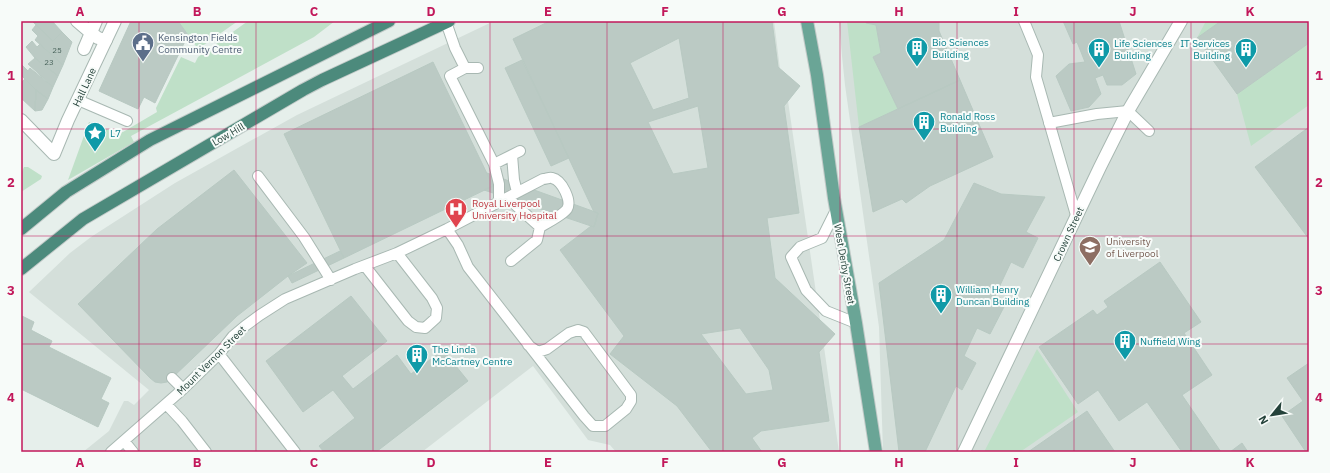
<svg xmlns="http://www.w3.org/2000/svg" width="1330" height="473" font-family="'IBM Plex Sans',sans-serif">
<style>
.built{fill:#d4dfda}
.green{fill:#bfe0c8}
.building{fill:#bbcac4;stroke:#b8c9c2;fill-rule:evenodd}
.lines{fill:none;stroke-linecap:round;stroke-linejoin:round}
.service-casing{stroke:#a8b8b2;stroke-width:12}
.pedestrian-casing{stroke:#a8b8b2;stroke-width:14}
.minor-casing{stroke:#a8b8b2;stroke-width:14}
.tertiary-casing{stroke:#a8b8b2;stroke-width:14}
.primary-casing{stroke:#c2cac8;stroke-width:14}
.trunk-casing{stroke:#c2cac8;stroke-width:14}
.service{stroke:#fff;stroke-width:10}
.pedestrian{stroke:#fff;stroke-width:12}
.minor{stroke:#fff;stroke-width:12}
.tertiary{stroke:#fff;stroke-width:12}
.primary{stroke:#6aa596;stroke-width:12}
.trunk{stroke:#4c8a7c;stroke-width:12}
.grid{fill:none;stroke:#c2185b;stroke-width:1;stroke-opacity:0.55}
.labels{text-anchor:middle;stroke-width:4;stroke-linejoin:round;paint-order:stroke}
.number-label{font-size:8px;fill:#4a645c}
.service-label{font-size:10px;fill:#4e5e75;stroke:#f7fbf9;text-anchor:start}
.culture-label{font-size:10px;fill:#0d838f;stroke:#f7fbf9;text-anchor:start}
.street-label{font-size:10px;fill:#24423a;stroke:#f7fbf9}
.health-label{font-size:10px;fill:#be3a42;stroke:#f7fbf9;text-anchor:start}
.education-label{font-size:10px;fill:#785e54;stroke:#f7fbf9;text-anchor:start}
.neatline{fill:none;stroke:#c2185b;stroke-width:1.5}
.grid-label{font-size:13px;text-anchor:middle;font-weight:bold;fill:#c2185b}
</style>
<rect width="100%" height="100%" fill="#e6efeb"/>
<!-- built -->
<path class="built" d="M494 21H774L780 69 800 86 788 101 820 320 835 334 824 347 839 452H616L610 445 588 440 533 366 422 452H83L109 431 124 401H128L134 405 149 390 29 292 70 253 91 237 175 183 297 115Z
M839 21H1309V452H883L879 327 845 85 842 56Z"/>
<!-- green -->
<path class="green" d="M178 21H238L198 49Z
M248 21H335L314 37 131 136 134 142 68 180 89 122 116 133 123 132 157 112 156 108 181 57 195 63 198 57Z
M847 21H866V23L876 25 881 53 873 57 898 109 859 127Z
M1206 21H1221L1197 38Z
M1309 43V105L1251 146 1237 94Z
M24 167H28L42 176 41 179 21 192V174Z
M1037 349 1078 412 1020 452H984Z"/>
<!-- building -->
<path class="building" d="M32 21H52L62 32 53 41Z
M131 21H178L188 35 155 103 144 97 138 109 99 91Z
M550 21H772L778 67 800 86 784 106 799 213 767 218 775 278 835 334 819 352 829 421 761 431 752 438 762 452H712L677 406 610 354 624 336 560 250 591 226 594 227 598 213 594 212 513 39ZM679 38 689 98 653 110 630 63ZM698 106 708 168 673 174 648 122ZM740 328 769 370 773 390 746 394 701 334Z
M866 21H939V31L960 80 898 109 873 57 881 53 876 25 866 23Z
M1063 21H1119L1136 74 1122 85H1107L1103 75 1095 78 1101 94 1089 107 1071 111 1056 76 1069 64 1085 62 1077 42 1073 44Z
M1221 21H1309V43L1237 94 1197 38Z
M36 25 53 41 62 32 72 42 63 65 35 40 38 36 32 30Z
M32 41 37 47 40 44 63 65 58 76 35 58 26 47Z
M35 58 58 76 53 87 28 64Z
M522 60 569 158 551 166 505 68Z
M433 62 493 186 344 258 284 134Z
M21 64 28 71 30 68 53 87 48 99 36 90 21 75Z
M25 79 36 90 35 111 21 98V83Z
M960 80 993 157 930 186 906 203 902 199 873 212 859 127Z
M36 90 48 99 42 110 35 111Z
M1309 127V239L1255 167Z
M234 170 307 263 288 276 237 316 172 378 167 382 161 383 155 382 150 378 78 304 157 229Z
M487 173 598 213 594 227 484 190 493 186Z
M974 183 1001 194 1045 197 1026 232 1038 238 1023 268 1011 262 995 296 1007 301 990 334 977 328 964 356 976 363 962 390 956 386 925 452H899L879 283 944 240Z
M340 251 344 258 292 283 288 276Z
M1160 262 1201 322 1184 333 1212 375 1182 395 1221 452H1182L1147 402 1119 421 1098 390 1078 404 1039 347 1093 310 1097 315 1108 307 1104 301Z
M351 296 387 341 342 376 353 389 397 355 411 374 443 350 468 381 376 452H324L319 446 355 418 333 390 303 412 266 361Z
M22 316 34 322 31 330 52 341 49 347 111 378 101 399 109 403 98 427 21 389Z
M1309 363V452H1306L1282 416 1303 401 1287 378Z
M1087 411 1115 452H1028Z
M1242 443 1248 452H1230Z"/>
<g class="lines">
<!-- service casing -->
<g class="service-casing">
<path id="service" d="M1024 21 1038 55 1036 77 1076 215
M446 22 455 48 465 68
M478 68H465L450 76 494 164 499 184V202
M78 100 127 121
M1049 123 1097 114 1128 111 1149 131
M512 155 514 180 517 192
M494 164 520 151
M258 176 304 237 331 280
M836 210 822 238 800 247 791 257 806 290 826 311 856 323
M447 229 458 245 468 267 584 416 593 426H605L626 409 631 401V395L584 332 578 330 569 333 547 349 538 352 528 345
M397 253 447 229 543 179C546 179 550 177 552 178 562 180 572 201 567 209 563 215 547 223 540 227L510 200 505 199
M511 261 537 240 540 227
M219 354 295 452
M172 378 183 389
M166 404 182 421 206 452
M124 441 133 452
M111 452 183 389 219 354 233 336 245 326 260 315 285 299 355 269 397 253 432 298 437 308 436 318 425 328 416 327 408 321 365 266"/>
</g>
<!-- pedestrian casing -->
<g class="pedestrian-casing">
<path id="pedestrian" d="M91 33 98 38 106 40"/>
</g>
<!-- minor casing -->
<g class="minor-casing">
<path id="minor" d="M77 21 91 33
M84 49 96 21
M21 120 54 154 68 120 115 21"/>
</g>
<!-- tertiary casing -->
<g class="tertiary-casing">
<path id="tertiary" d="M964 452 1100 167 1128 111 1181 21"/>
</g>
<!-- primary casing -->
<g class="primary-casing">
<path id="primary" d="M807 21 817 75 834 198 856 323 876 452"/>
</g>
<!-- trunk casing -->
<g class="trunk-casing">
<path id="trunk" d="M21 229 66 192 150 140 389 21
M21 269 83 219 303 90 322 80 449 21"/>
</g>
<!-- service -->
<use href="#service" class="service"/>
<!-- pedestrian -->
<use href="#pedestrian" class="pedestrian"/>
<!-- minor -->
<use href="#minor" class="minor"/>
<!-- tertiary -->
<use href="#tertiary" class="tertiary"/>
<!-- primary -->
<use href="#primary" class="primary"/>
<!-- trunk -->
<use href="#trunk" class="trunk"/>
</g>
<!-- grid -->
<path class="grid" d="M139 21V452M256 21V452M373 21V452M490 21V452M607 21V452M723 21V452M840 21V452M957 21V452M1074 21V452M1191 21V452M21 129H1309M21 236H1309M21 344H1309"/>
<!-- icons -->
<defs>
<g id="civic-pin" transform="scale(1.15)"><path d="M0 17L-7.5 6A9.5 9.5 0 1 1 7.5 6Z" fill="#5c6f8a" stroke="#f7fbf9"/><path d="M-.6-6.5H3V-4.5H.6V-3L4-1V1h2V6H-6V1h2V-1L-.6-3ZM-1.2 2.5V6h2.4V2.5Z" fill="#fff"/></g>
<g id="building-pin" transform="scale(1.15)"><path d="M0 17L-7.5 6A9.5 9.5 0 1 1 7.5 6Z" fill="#0f9aa8" stroke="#f7fbf9"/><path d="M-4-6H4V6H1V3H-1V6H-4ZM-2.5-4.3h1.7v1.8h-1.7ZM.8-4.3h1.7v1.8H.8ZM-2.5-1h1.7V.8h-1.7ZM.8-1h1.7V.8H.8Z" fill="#fff"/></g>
<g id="sight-pin" transform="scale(1.15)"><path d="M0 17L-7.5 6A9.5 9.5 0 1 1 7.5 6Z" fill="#0f9aa8" stroke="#f7fbf9"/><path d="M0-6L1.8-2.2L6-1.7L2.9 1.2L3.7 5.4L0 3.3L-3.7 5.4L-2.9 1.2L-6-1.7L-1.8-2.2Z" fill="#fff"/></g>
<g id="hospital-pin" transform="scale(1.15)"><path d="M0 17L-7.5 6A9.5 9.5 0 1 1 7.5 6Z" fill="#e0444e" stroke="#f7fbf9"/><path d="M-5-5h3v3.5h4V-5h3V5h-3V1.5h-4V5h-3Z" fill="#fff"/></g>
<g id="university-pin" transform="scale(1.15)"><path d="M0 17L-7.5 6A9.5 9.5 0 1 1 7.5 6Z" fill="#8d6e63" stroke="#f7fbf9"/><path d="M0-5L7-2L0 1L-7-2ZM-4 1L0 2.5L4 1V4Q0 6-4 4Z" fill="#fff"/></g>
</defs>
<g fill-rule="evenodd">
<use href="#civic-pin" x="143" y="43"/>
<use href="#building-pin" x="917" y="48"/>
<use href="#building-pin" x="1099" y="49"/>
<use href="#building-pin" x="1246" y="49"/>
<use href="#building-pin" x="924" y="122"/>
<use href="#sight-pin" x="95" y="133"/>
<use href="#hospital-pin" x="456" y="209"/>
<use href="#university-pin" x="1090" y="247"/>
<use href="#building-pin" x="941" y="295"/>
<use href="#building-pin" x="1125" y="341"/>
<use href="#building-pin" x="417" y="355"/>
</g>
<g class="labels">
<!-- number labels -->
<g class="number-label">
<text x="57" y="53">25</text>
<text x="49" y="65">23</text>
</g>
<!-- service labels -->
<g class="service-label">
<text x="158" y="41">Kensington Fields<tspan x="158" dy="12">Community Centre</tspan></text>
</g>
<!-- culture labels -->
<g class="culture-label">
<text x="932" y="46">Bio Sciences<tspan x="932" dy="12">Building</tspan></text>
<text x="1114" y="47">Life Sciences<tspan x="1114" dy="12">Building</tspan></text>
<text x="1230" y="47" text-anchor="end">IT Services<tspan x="1230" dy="12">Building</tspan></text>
<text x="940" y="120">Ronald Ross<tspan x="940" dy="12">Building</tspan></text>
<text x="110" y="137">L7</text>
<text x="956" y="293">William Henry<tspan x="956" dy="12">Duncan Building</tspan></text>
<text x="1140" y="345">Nuffield Wing</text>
<text x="432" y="353">The Linda<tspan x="432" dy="12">McCartney Centre</tspan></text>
</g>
<!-- street labels -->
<g class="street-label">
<text transform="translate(84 87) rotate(-65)" y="4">Hall Lane</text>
<text transform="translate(228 134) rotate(-30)" y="4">Low Hill</text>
<text transform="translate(1068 234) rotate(-65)" y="4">Crown Street</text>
<text transform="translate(845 264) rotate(80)" y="4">West Derby Street</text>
<text transform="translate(211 360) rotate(-45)" y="4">Mount Vernon Street</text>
</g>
<!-- health labels -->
<g class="health-label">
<text x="472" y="207">Royal Liverpool<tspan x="472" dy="12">University Hospital</tspan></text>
</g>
<!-- education labels -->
<g class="education-label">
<text x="1106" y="245">University<tspan x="1106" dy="12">of Liverpool</tspan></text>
</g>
</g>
<!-- border -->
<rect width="1330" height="473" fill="none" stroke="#f7fbf9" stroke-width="44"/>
<!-- north arrow -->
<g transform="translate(1272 415) rotate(240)" stroke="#f7fbf9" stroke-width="3" paint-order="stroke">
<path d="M0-3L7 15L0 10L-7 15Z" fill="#24423a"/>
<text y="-6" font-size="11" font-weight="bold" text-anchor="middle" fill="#24423a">N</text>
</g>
<rect x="22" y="22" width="1286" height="429" class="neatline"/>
<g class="grid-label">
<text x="80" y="16">A</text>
<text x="197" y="16">B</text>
<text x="314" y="16">C</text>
<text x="431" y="16">D</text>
<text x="548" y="16">E</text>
<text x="665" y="16">F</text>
<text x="782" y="16">G</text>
<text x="899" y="16">H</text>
<text x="1016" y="16">I</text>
<text x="1133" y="16">J</text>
<text x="1250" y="16">K</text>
<text x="11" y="80">1</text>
<text x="1319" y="80">1</text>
<text x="11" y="187">2</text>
<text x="1319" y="187">2</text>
<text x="11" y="295">3</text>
<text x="1319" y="295">3</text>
<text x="11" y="402">4</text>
<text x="1319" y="402">4</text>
<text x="80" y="467">A</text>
<text x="197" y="467">B</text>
<text x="314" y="467">C</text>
<text x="431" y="467">D</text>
<text x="548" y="467">E</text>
<text x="665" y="467">F</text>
<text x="782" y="467">G</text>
<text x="899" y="467">H</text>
<text x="1016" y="467">I</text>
<text x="1133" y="467">J</text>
<text x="1250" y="467">K</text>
</g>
</svg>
